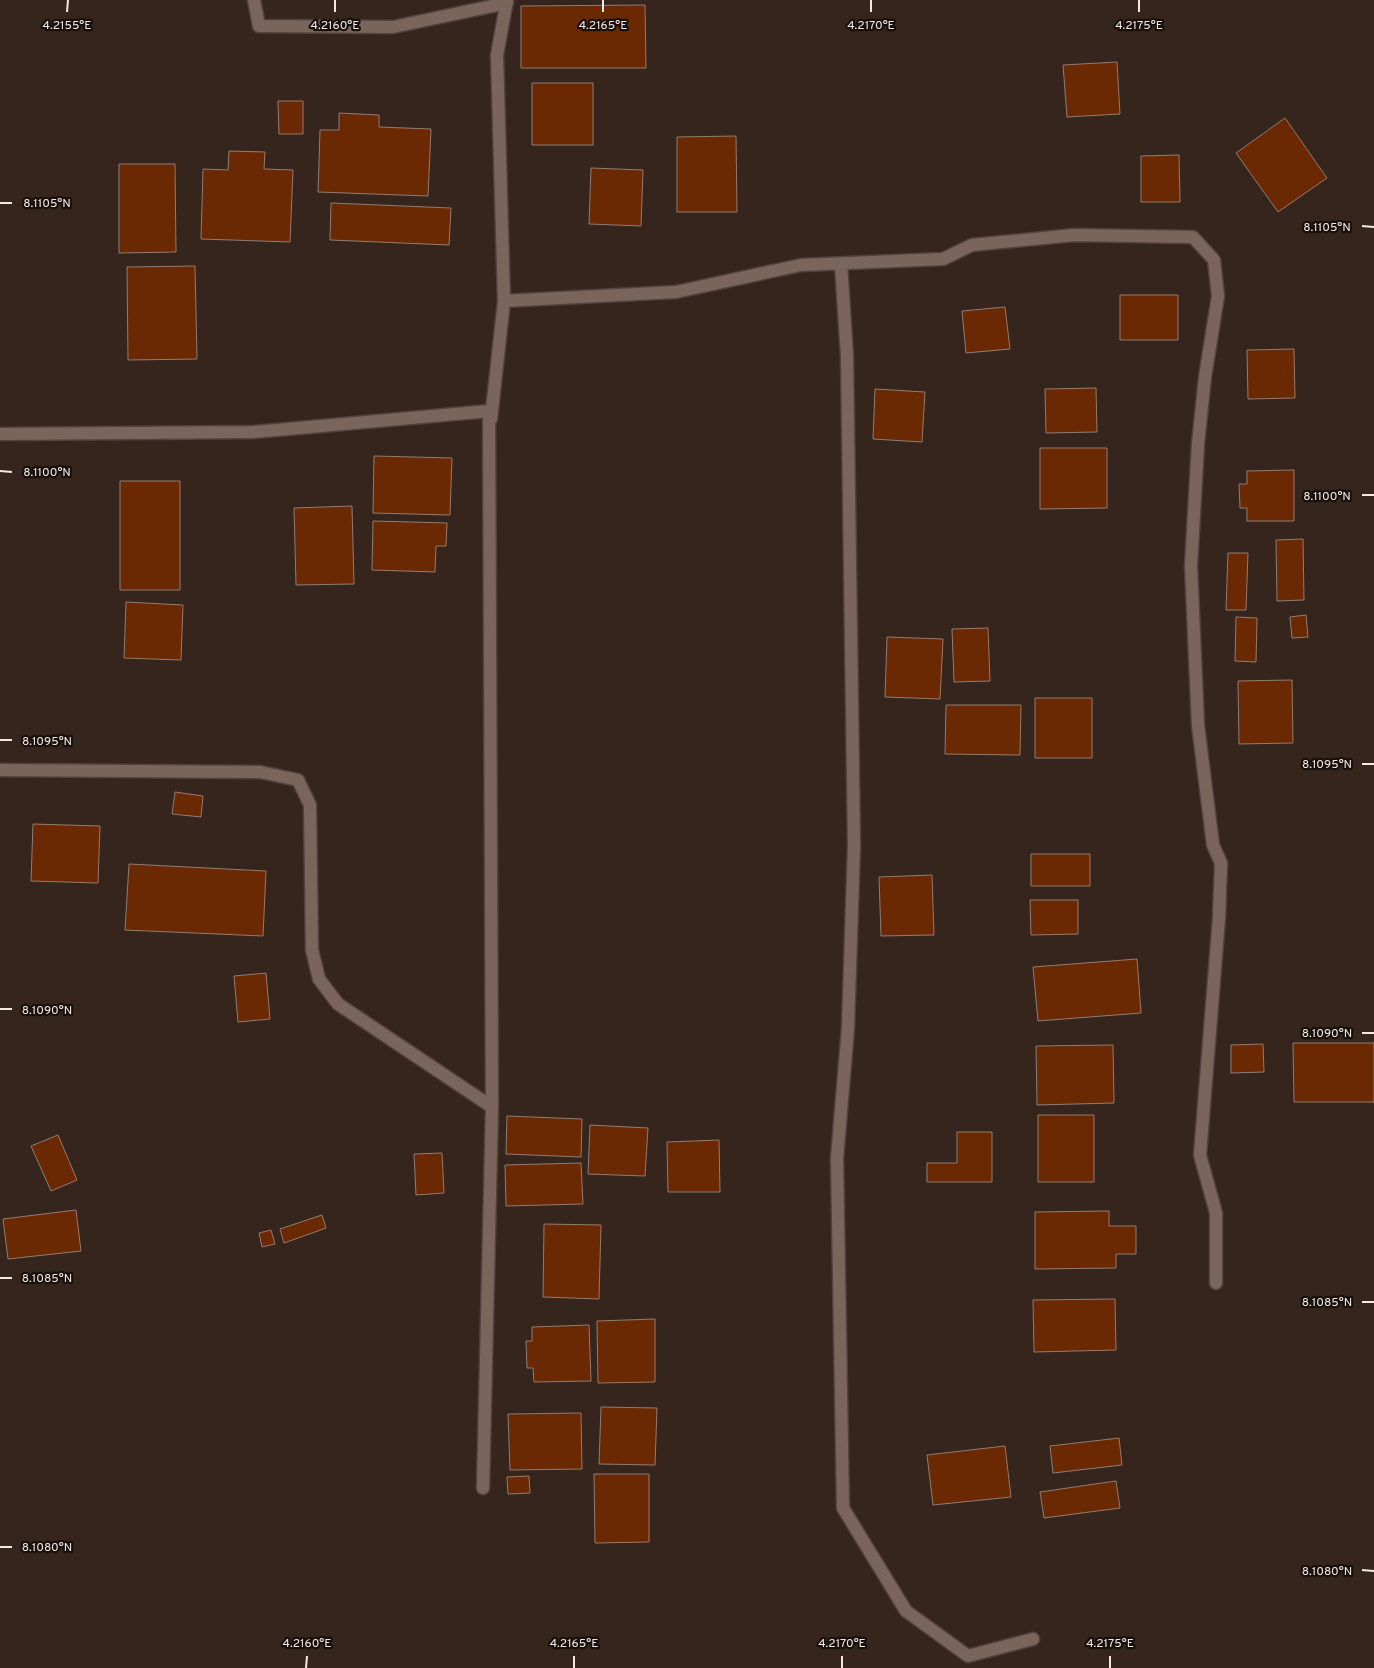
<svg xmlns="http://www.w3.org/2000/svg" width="1374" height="1668" font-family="Overpass,sans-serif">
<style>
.building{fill:#6b2903;stroke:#917c72}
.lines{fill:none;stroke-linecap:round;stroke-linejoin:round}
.minor-casing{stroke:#51423c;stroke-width:15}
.minor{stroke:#7a655c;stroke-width:12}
.ticks{fill:none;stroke:#f4e8e2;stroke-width:2}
.ticks-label{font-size:12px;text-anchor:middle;fill:#f4e8e2;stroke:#18100d;stroke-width:4.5;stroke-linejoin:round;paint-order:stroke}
</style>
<rect width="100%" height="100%" fill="#36251d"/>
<!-- building -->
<path class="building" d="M645 5 646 68H521V6Z
M1117 62 1120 114 1067 117 1063 65Z
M532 83H593V145H532Z
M278 101H303V134H279Z
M339 113 379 115V127L431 129 428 196 318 192 320 130H339Z
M1285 118 1327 178 1278 212 1236 153Z
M736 136 737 212H677V137Z
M229 151 265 152 264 169 293 170 290 242 201 239 203 169 228 170Z
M1179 155 1180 202H1141V156Z
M119 164H175L176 252 119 253Z
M591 168 643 170 641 226 589 224Z
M331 203 451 208 449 245 330 240Z
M195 266 197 359 128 360 127 267Z
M1120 295H1178V340H1120Z
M1005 307 1010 349 966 353 962 311Z
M1294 349 1295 398 1248 399 1247 350Z
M1096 388 1097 432 1046 433 1045 389Z
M875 389 925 392 922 442 873 439Z
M1040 448H1107V508L1040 509Z
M374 456 452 458 450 515 373 513Z
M1294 470V521H1247V508H1240L1239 484H1247V471Z
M120 481H180V590H120Z
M352 506 354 584 296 585 294 508Z
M373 521 447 523 446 546H436L435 572 372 570Z
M1303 539 1304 600 1277 601 1276 540Z
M1228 553H1248L1246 610H1226Z
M126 602 183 605 181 660 124 658Z
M1306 615 1308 637 1292 638 1290 617Z
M1236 617 1257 618 1256 662 1235 661Z
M988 628 990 681 954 682 952 629Z
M887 637 943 639 940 699 885 697Z
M1292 680 1293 743 1239 744 1238 681Z
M1035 698H1092V758H1035Z
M946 705H1021L1020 755 945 754Z
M175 792 203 796 201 817 172 814Z
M33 824 100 826 98 883 31 881Z
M1031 854H1090V886H1031Z
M129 864 266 871 263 936 125 930Z
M932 875 934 935 881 936 879 877Z
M1030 900H1078V934L1031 935Z
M1137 959 1141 1013 1038 1021 1033 967Z
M266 973 270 1019 238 1022 234 976Z
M1293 1043H1374V1102H1294Z
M1263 1044 1264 1072 1231 1073V1045Z
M1113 1045 1114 1103 1037 1105 1036 1046Z
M1038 1115H1094V1182H1038Z
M507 1116 582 1119 581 1157 506 1154Z
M590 1125 648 1128 645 1176 588 1174Z
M957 1132H992V1182H927V1163H957Z
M58 1135 77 1180 51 1191 31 1146Z
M719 1140 720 1192H668L667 1142Z
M442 1153 444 1193 416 1195 414 1154Z
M581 1163 583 1204 506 1206 505 1165Z
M76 1210 81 1251 8 1259 3 1219Z
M1109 1211V1226H1136V1254H1116V1268L1035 1269V1212Z
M322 1215 326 1228 284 1243 280 1229Z
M544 1224 601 1225 599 1299 543 1297Z
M271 1230 275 1244 262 1247 259 1233Z
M1115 1299 1116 1350 1034 1352 1033 1300Z
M655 1319V1382L598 1383 597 1321Z
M589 1325 591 1381 534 1382 533 1368H527L526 1341H532V1327Z
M601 1407 657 1408 655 1465 599 1464Z
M581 1413 582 1469 510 1470 508 1414Z
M1119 1438 1122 1465 1053 1473 1050 1446Z
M1005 1446 1011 1497 933 1505 927 1455Z
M594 1474H649V1542L595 1543Z
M529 1476 530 1493 508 1494 507 1477Z
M1116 1481 1120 1508 1044 1518 1040 1492Z"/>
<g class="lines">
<!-- minor casing -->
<g class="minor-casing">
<path id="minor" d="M254 0 259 26 393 27 507 3
M841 264 847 356 854 845 848 1028 837 1158 843 1508 906 1611 968 1656 1033 1639
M504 301 676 292 801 265 943 259 972 245 1074 235 1193 237 1214 260 1218 296 1205 377 1198 444 1191 566 1198 725 1213 845 1221 863 1219 918 1200 1155 1216 1213V1283
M491 419 504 301 497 55 507 0
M0 434 253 432 489 411 492 1107 483 1488
M0 770 260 772 298 780 310 805 312 950 319 979 338 1004 492 1107"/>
</g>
<!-- minor -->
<use href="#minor" class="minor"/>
</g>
<!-- ticks -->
<path class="ticks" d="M67 12 68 0M335 12V0M603 12V0M871 12V0M1139 12V0M0 203H12M1362 226 1374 227M0 471 12 472M1362 495H1374M0 740H12M1362 764H1374M0 1009H12M1362 1033H1374M0 1278H12M1362 1302H1374M0 1547H12M1362 1570 1374 1571M306 1668 307 1656M574 1668V1656M842 1668V1656M1110 1668V1656"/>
<g class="ticks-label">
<text x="67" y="29">4.2155°E</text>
<text x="335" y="29">4.2160°E</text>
<text x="603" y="29">4.2165°E</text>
<text x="871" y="29">4.2170°E</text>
<text x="1139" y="29">4.2175°E</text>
<text x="47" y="207">8.1105°N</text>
<text x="1327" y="231">8.1105°N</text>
<text x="47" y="476">8.1100°N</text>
<text x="1327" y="500">8.1100°N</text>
<text x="47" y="745">8.1095°N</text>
<text x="1327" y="768">8.1095°N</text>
<text x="47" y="1014">8.1090°N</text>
<text x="1327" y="1037">8.1090°N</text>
<text x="47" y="1282">8.1085°N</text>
<text x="1327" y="1306">8.1085°N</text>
<text x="47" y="1551">8.1080°N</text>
<text x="1327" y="1575">8.1080°N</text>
<text x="307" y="1647">4.2160°E</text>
<text x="574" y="1647">4.2165°E</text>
<text x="842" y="1647">4.2170°E</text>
<text x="1110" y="1647">4.2175°E</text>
</g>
</svg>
